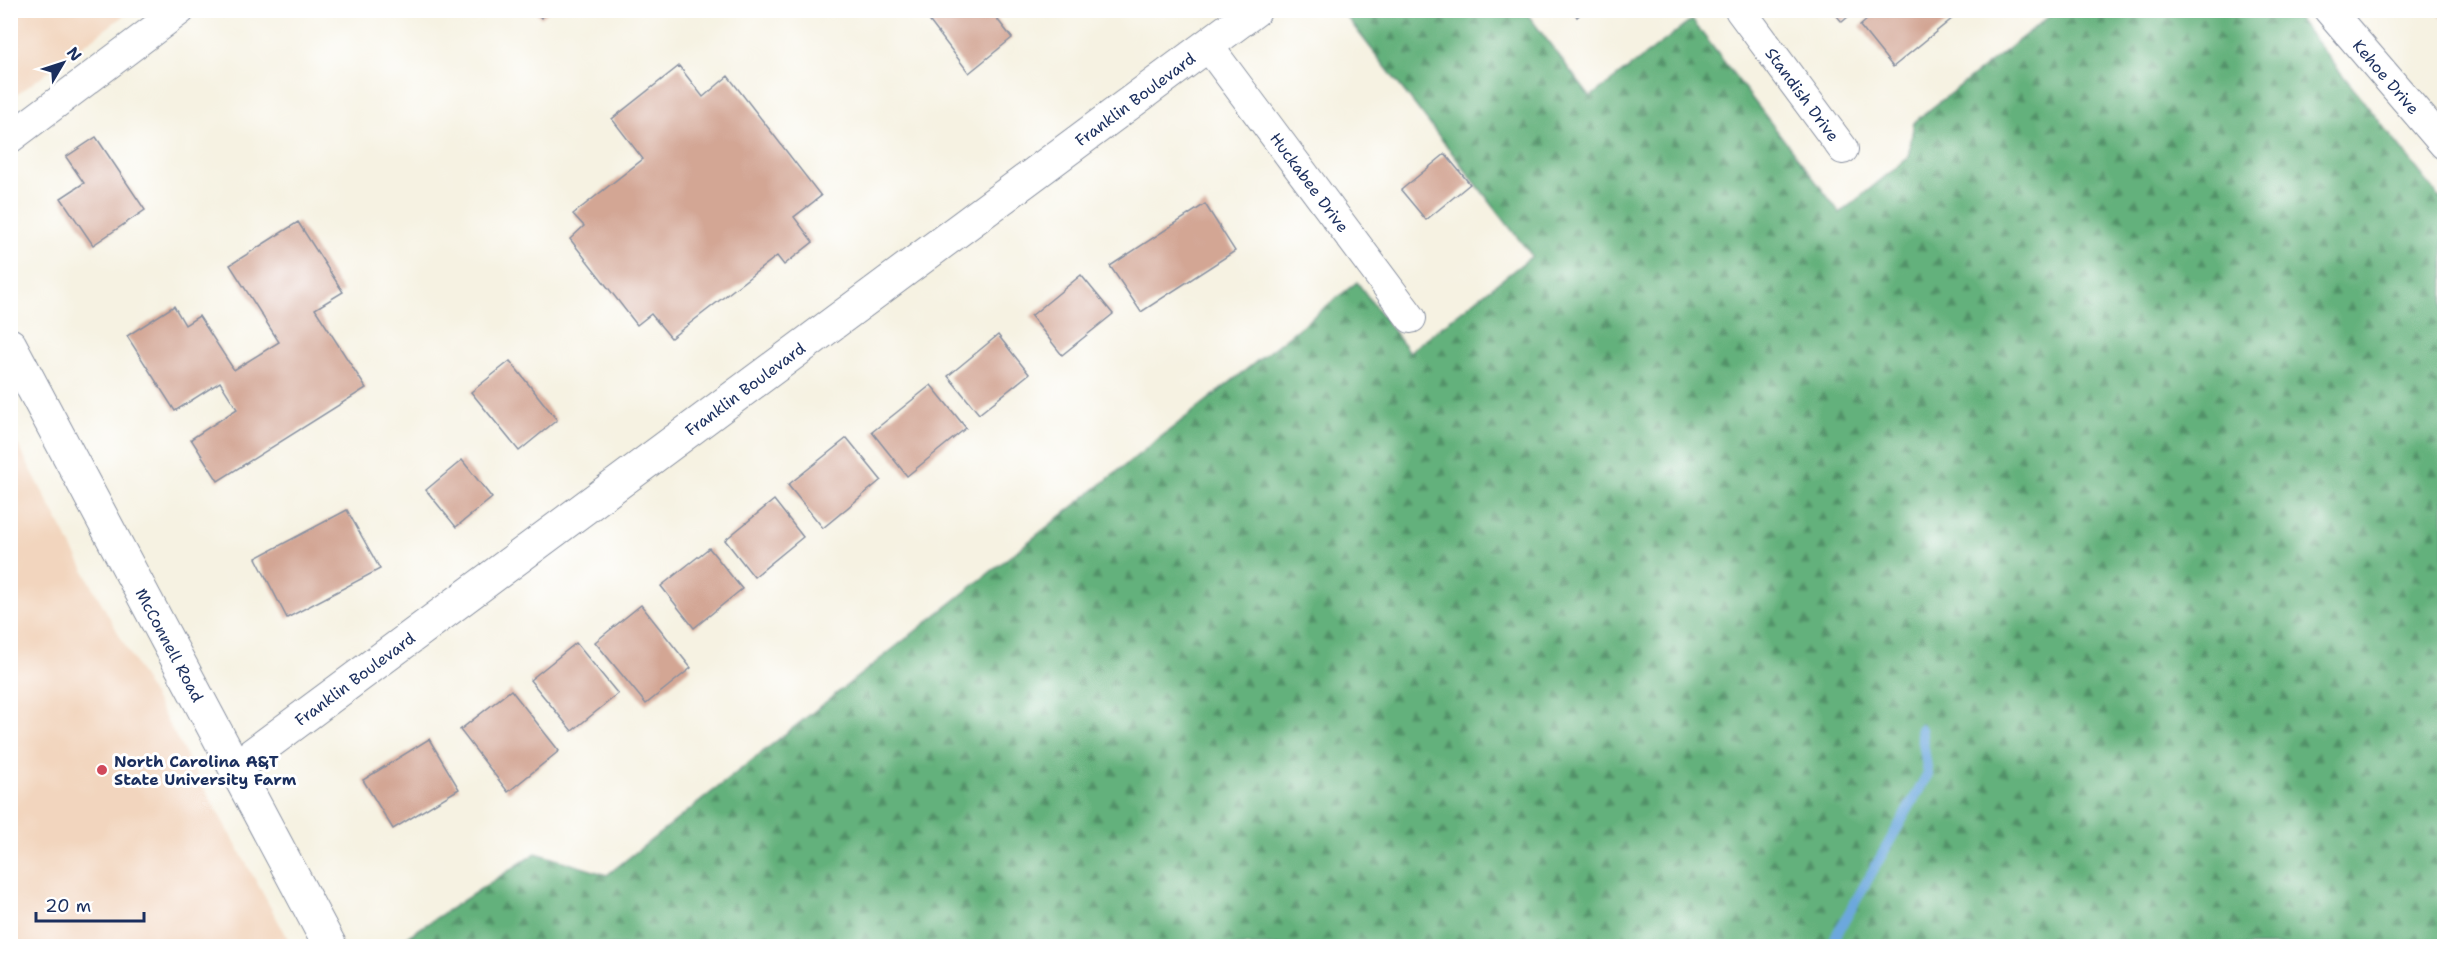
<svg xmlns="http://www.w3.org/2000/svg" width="2455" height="957" font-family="'Shantell Sans',sans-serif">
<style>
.built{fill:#f2d5be}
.forest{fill:url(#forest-firs);stroke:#3f706c;stroke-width:1.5}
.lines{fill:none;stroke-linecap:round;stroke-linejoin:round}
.stream{stroke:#6ca8dd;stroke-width:10}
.building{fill:#d3a694}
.minor-casing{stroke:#8890a0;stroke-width:32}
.tertiary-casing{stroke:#8890a0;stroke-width:35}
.minor{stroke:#fff;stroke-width:30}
.tertiary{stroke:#fff;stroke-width:33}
.poi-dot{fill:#d1495b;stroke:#fff;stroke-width:2}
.labels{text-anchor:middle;stroke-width:6;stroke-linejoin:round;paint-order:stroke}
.street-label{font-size:16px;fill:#1b2f5e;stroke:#fff}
.poi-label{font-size:16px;font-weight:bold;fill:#1b2f5e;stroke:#fff;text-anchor:start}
</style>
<defs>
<pattern id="forest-firs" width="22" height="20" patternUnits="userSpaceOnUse" patternTransform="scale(1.5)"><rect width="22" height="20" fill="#63b17b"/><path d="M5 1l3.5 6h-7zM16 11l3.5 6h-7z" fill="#519068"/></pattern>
</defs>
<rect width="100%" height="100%" fill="#fff"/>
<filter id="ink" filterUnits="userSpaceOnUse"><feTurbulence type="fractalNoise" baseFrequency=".0167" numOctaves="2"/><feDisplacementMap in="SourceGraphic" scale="12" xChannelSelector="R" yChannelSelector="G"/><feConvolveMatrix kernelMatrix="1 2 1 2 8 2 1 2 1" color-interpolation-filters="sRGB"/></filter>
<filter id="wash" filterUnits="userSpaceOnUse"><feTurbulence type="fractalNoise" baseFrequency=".008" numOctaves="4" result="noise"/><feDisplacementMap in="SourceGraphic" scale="24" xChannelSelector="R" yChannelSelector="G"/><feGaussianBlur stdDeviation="1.35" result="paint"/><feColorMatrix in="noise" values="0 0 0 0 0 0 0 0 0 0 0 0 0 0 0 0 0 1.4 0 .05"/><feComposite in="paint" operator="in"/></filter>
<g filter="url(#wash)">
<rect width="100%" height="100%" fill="#f6f2e2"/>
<!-- built -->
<path class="built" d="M11 10H130V11L11 99Z
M10 430 96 593 292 946H11Z"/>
<!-- forest -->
<path class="forest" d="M1342 11H1525L1590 97 1692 20 1840 213 1908 158 1914 122 2056 11H2292L2444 203V946H393L536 853 607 875 1357 282 1409 352 1532 256Z"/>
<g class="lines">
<!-- stream -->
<path class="stream" d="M1830 946 1928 774 1921 729"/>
</g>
<g id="blocks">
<!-- building -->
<path class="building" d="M535 10H550L541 18Z
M921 10H990L1012 38 969 73Z
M1573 10H1585L1577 17Z
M1832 10H1856L1842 22Z
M1878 10H1949L1954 17 1893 67 1860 26Z
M2436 10H2444V21Z
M679 66 703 97 728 76 821 196 794 217 813 242 784 265 777 256 671 338 651 314 637 325 570 239 584 226 573 214 643 159 612 119Z
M96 137 145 210 93 245 61 198 84 183 66 157Z
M1445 154 1470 184 1426 220 1401 190Z
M1205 204 1235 251 1141 312 1110 266Z
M298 222 343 292 315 309 366 388 218 481 191 439 237 409 220 382 175 411 127 336 174 306 185 325 199 316 234 370 279 342 230 265Z
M1081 275 1113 314 1062 355 1031 316Z
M998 335 1029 374 979 414 948 376Z
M510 361 557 420 519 451 471 392Z
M931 385 966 428 907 476 872 432Z
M847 438 881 480 823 528 788 485Z
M462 460 492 498 456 527 426 490Z
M774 500 803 537 754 577 725 540Z
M347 510 380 569 287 618 256 558Z
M709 548 742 589 694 628 661 586Z
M641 605 691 668 646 704 595 642Z
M576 643 618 694 572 731 530 680Z
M511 690 559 751 508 792 460 730Z
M429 739 459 789 393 829 363 780Z"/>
</g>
</g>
<g filter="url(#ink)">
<use href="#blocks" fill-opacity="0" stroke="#8890a0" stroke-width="1.5"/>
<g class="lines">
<!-- minor casing -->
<g class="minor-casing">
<g id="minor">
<path id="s1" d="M1740 10 1843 149"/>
<path id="s2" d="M2329 10 2444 144"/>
<path id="s3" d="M1208 46 1411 318"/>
<path d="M10 138 180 10"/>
</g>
</g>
<!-- tertiary casing -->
<g class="tertiary-casing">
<g id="tertiary">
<path id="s4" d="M10 345 330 946"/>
<path id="s5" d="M236 767 1255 10"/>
</g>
</g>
<!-- minor -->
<use href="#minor" class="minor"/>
<!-- tertiary -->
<use href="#tertiary" class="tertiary"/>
</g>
</g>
<!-- markers -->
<circle class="poi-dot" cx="102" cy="770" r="6"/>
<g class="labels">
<!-- street labels -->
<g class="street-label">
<text dy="6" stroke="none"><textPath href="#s2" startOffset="88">Kehoe Drive</textPath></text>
<text dy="6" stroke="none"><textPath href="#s1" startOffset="105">Standish Drive</textPath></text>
<text dy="6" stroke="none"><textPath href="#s5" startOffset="1120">Franklin Boulevard</textPath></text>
<text dy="6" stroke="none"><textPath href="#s3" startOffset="170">Huckabee Drive</textPath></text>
<text dy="6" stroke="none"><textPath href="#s5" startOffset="634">Franklin Boulevard</textPath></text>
<text dy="6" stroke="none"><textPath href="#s4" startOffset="340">McConnell Road</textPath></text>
<text dy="6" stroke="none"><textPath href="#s5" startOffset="148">Franklin Boulevard</textPath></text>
</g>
<!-- poi labels -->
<g class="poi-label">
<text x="114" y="767">North Carolina A&amp;T<tspan x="114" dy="18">State University Farm</tspan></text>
</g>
</g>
<!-- margin -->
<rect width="2455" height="957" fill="none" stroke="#fff" stroke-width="36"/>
<!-- north arrow -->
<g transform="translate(63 63) rotate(51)" stroke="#ffffff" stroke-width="4.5" paint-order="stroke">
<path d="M0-4.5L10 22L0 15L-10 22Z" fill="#1b2f5e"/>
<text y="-9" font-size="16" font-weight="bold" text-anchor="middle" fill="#1b2f5e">N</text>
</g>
<!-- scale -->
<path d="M36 912v9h108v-9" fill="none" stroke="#1b2f5e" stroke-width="3"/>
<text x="45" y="912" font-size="18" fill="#1b2f5e" stroke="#ffffff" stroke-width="4.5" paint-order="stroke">20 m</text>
</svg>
